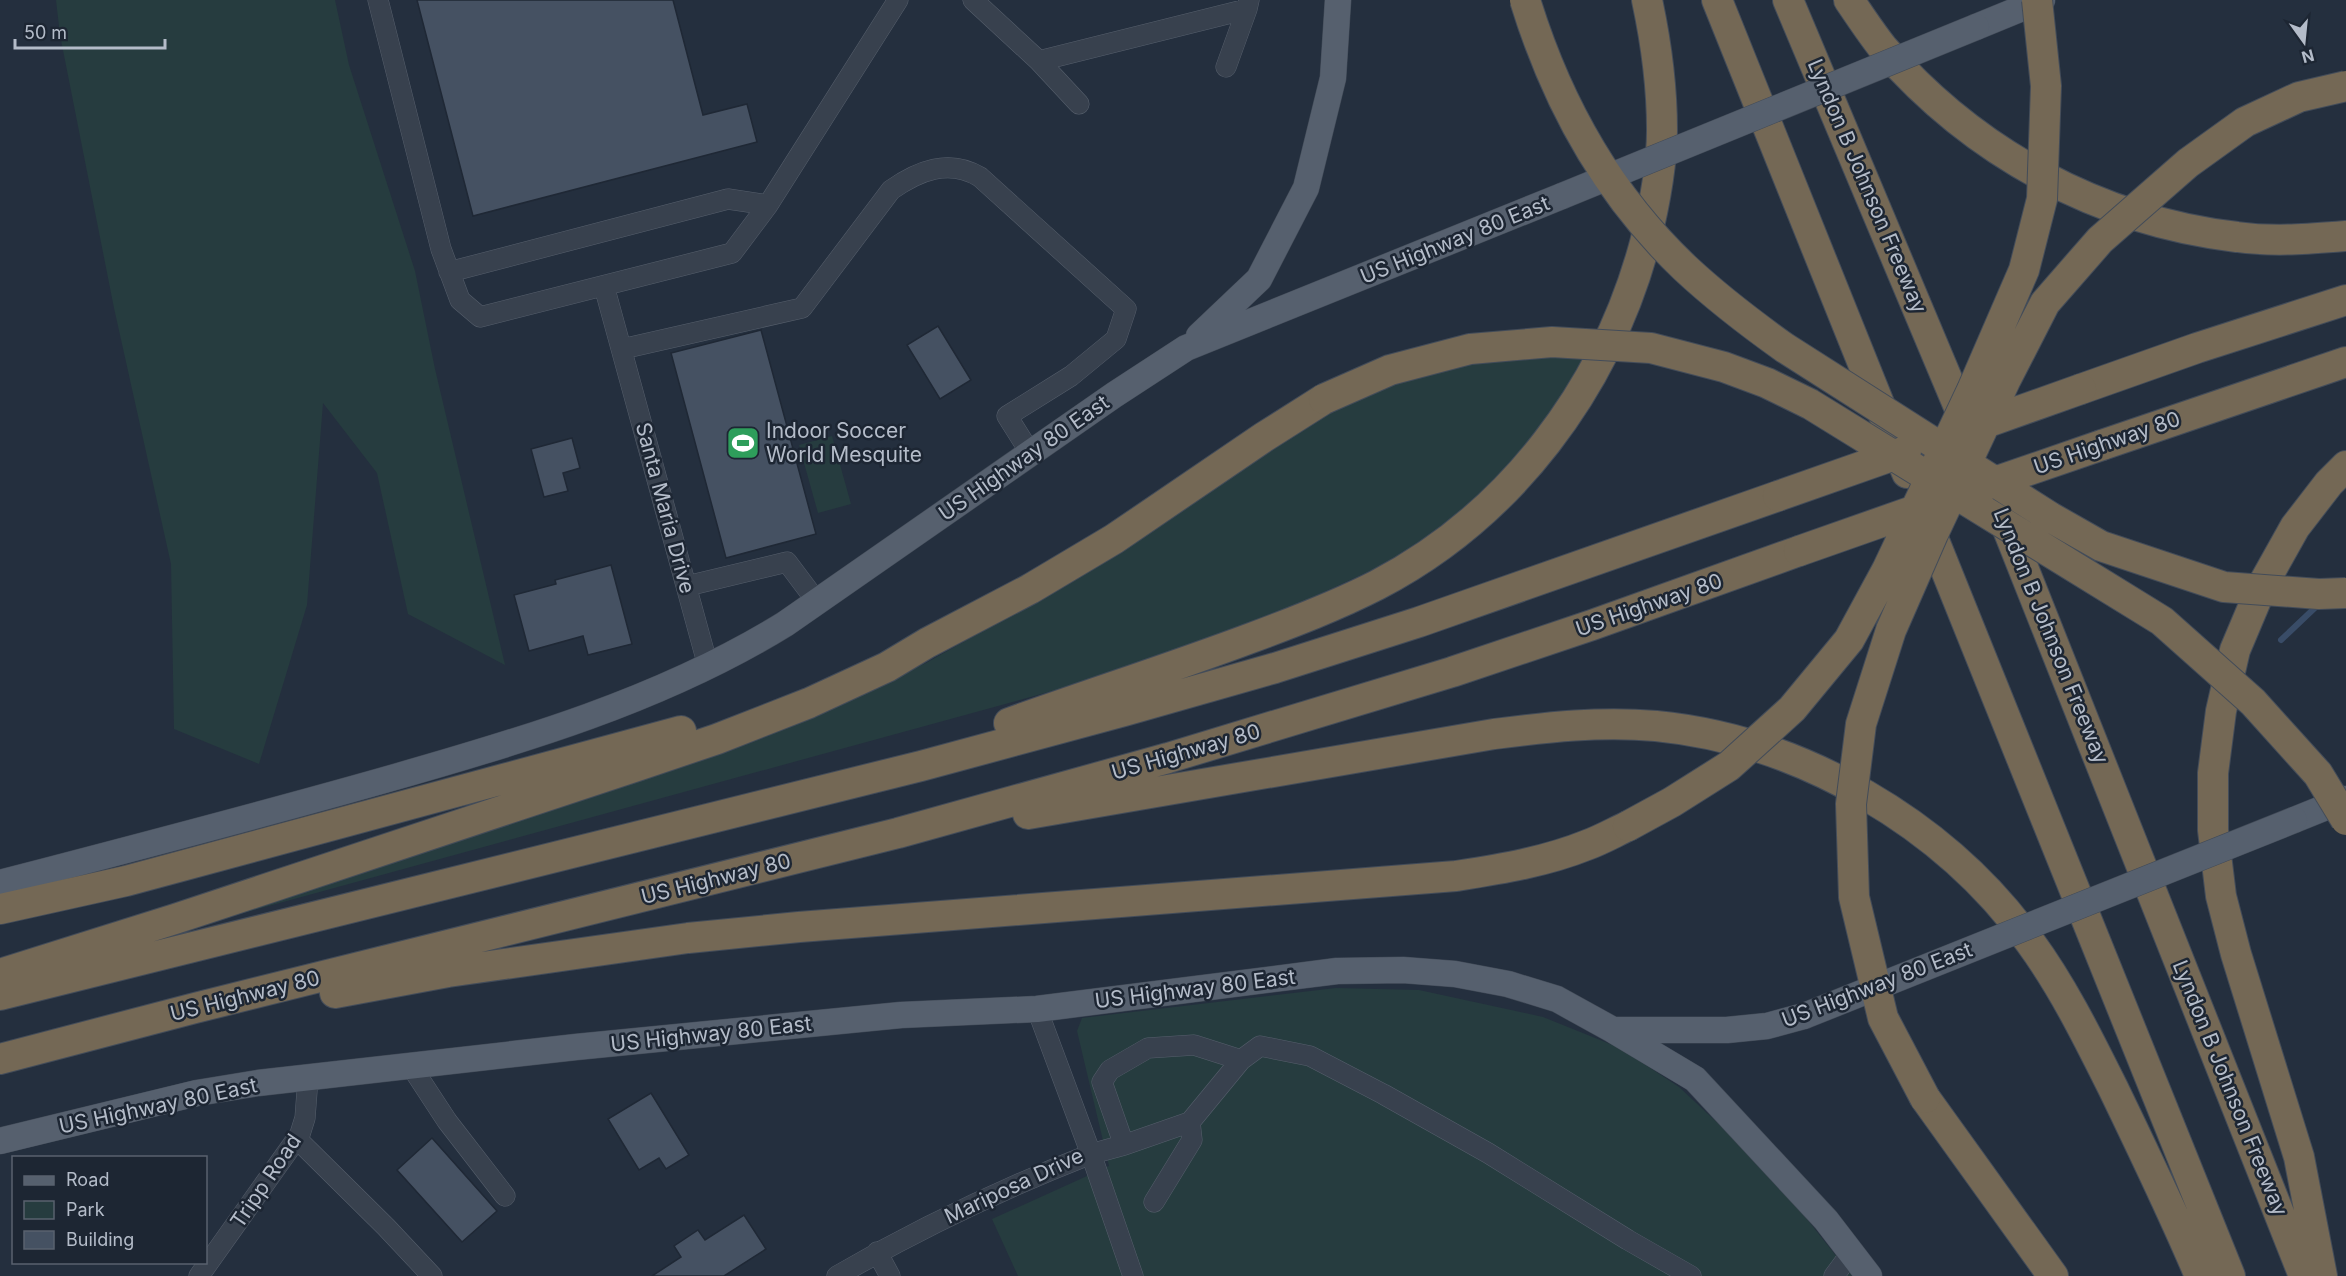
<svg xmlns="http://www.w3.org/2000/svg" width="2346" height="1276" font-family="Inter,sans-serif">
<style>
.green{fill:#263c3f}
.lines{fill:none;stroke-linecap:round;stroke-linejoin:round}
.stream{stroke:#394c67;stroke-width:6}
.building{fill:#455162;stroke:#1f2835;stroke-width:1.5}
.minor-casing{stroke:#565f6c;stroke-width:21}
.major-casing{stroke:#414a57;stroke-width:27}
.highway-casing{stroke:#434c59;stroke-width:32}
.minor{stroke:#38414e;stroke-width:20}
.major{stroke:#56606e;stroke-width:26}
.highway{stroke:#746855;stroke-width:30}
.major-bridge-casing{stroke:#414a57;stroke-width:27;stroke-linecap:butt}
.highway-bridge-casing{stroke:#434c59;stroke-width:32;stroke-linecap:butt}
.major-bridge{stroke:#56606e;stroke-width:26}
.highway-bridge{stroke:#746855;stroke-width:30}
.labels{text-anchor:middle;stroke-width:5;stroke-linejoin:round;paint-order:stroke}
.street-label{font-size:21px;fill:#b4bcc9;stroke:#1d2633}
.poi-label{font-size:21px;fill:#b4bcc9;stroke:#1d2633;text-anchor:start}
</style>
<rect width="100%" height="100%" fill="#242f3e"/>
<!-- green -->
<path class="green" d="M56 0H335L349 65 415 271 435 369 505 665 408 614 377 473 323 403 307 605 259 764 174 729 171 564 114 308 60 35Z
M1534 355 1587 356 1555 414 1491 487 1430 538 1372 570 1270 617 1056 690 236 915 234 911 862 693 926 663 1062 586 1318 414 1371 390 1476 360Z
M832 436 851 504 818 513 799 445Z
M1336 988 1419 990 1543 1017 1620 1048 1679 1087 1768 1170 1852 1276H1018L992 1219 1109 1166 1077 1031 1082 1018Z"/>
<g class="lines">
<!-- stream -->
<path class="stream" d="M2281 640 2320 603"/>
</g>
<!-- building -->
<path class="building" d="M417 0H673L703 115 747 104 757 142 473 216Z
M938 326 971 380 940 399 907 345Z
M761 330 816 534 726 558 671 353Z
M572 438 580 468 563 473 568 491 544 497 531 449Z
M611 565 632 644 588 655 583 636 529 651 514 595 556 584 555 580Z
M651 1093 689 1155 666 1169 659 1158 639 1170 608 1119Z
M432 1138 497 1211 462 1242 397 1170Z
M744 1215 766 1249 724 1276H652L681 1257 674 1246 698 1230 705 1240Z"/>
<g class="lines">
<!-- minor casing -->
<g class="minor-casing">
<path id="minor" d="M378 0 441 249 460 300 480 317 732 253 768 205 898 0
M973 0 1039 61 1247 9 1249 0
M1039 61 1079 104
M1226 67 1247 9
M449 272 728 199 768 205
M604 286 708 666
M622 349 802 308 891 190C918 171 949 158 980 177L1126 309 1116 339 1071 376 1007 416 1031 454
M687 586 787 562 817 602
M411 1066 447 1121 505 1196
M297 1139 386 1227 432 1276
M1124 1145 1102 1082 1110 1070 1148 1048 1194 1045 1241 1060
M1154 1202 1192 1140 1190 1122
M877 1252 890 1276
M199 1276 300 1134 305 1118 308 1078
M837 1276C918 1229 1004 1188 1091 1154L1037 1009
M1133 1276 1091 1154 1124 1145 1190 1122 1241 1060 1260 1046 1310 1056 1383 1094 1488 1153 1628 1240 1691 1276
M1834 1276 1851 1253"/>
</g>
<!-- major casing -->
<g class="major-casing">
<path id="major" d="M1976 27 2042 0
M1199 336 1259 279 1306 188 1333 78 1338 0
M2294 820 2346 799
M0 883C127 850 254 817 381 781 519 742 662 700 785 624L1114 395 1186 348 1562 196
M1614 1030H1727L1767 1026 1804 1016
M0 1141 197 1093 258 1083 576 1047 901 1015 1037 1009 1337 971 1403 970 1455 974 1508 984 1557 999 1613 1030 1695 1079 1826 1220 1869 1276"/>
</g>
<!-- highway casing -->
<g class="highway-casing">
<path id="highway" d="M1717 0 1907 473
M1788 0 1969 431
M1849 0C1860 16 1871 33 1883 48 1974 153 2099 221 2237 237 2273 242 2310 239 2346 236
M2081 389 2197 348 2346 300
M2102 445 2346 362
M2001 512 2304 1276
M1925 518 2230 1276
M1009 723C1090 694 1171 668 1251 638 1294 622 1336 606 1377 585 1511 515 1606 388 1645 243 1654 207 1662 168 1662 130 1662 87 1656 42 1647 0
M1028 814 1494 734C1548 727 1601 721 1656 726 1801 740 1945 824 2030 942 2063 987 2088 1038 2113 1088 2143 1150 2173 1212 2200 1276
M0 909 126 881 681 731
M0 974 175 919 637 766 717 739 809 703 887 667 927 643 1030 589 1114 539 1264 437 1324 399
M335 993 448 972 688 938 799 927 1456 876C1500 869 1545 862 1587 845 1601 840 1615 832 1628 826
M0 995 921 766 1124 711 1275 668 1419 622 1778 496
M0 1059 195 1008 898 833 1168 758 1452 672 1592 625 1799 551
M1925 1098 2053 1276
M2322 1276 2299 1157 2236 954 2221 896 2213 830V773L2221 711 2235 650 2262 586 2295 527 2329 483 2346 466"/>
</g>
<!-- minor -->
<use href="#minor" class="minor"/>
<!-- major -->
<use href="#major" class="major"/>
<!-- highway -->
<use href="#highway" class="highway"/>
<!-- major-bridge casing -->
<g class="major-bridge-casing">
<path id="major-bridge" d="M1562 196 1976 27
M1804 1016 2294 820"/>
</g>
<!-- highway-bridge casing -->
<g class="highway-bridge-casing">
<path id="highway-bridge" d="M1525 0C1556 101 1607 194 1685 268 1716 297 1750 323 1785 348L2050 517 2101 546 2224 587 2319 594 2346 593
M1324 399 1390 370 1470 349 1552 342 1651 348 1724 367 1767 383 1810 404 2162 621 2253 702 2318 774 2346 820
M1974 427 2081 389
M1983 486 2102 445
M1778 496 1906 451
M1799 551 1927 506
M1628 826 1672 802 1729 766 1792 709 1849 640 1887 570 1972 390 2024 270 2042 199 2046 86 2037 0
M1925 1098 1883 1018 1854 897 1851 804 1861 724 1891 630 1933 534 2005 381 2045 303 2100 240 2188 163 2245 122 2299 97 2346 86"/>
</g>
<!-- major-bridge -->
<use href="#major-bridge" class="major-bridge"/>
<!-- highway-bridge -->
<use href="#highway-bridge" class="highway-bridge"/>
</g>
<!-- icons -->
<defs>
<g id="stadium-square" transform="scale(1.725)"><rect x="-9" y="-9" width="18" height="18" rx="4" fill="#2e9e5b" stroke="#1d2633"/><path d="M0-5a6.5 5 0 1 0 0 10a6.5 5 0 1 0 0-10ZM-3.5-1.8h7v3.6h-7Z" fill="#fff"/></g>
</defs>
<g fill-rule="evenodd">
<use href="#stadium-square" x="743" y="443"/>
</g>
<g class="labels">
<!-- street labels -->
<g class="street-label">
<text transform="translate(1867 186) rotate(67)" y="7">Lyndon B Johnson Freeway</text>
<text transform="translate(1455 240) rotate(-22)" y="7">US Highway 80 East</text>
<text transform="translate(2107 443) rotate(-19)" y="7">US Highway 80</text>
<text transform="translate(1024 458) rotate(-35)" y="7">US Highway 80 East</text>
<text transform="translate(665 508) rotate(75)" y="7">Santa Maria Drive</text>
<text transform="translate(1649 605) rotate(-19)" y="7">US Highway 80</text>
<text transform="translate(2051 636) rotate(68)" y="7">Lyndon B Johnson Freeway</text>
<text transform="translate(1186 752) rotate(-16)" y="7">US Highway 80</text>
<text transform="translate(716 879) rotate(-14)" y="7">US Highway 80</text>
<text transform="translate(1877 985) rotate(-21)" y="7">US Highway 80 East</text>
<text transform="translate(1195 989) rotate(-7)" y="7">US Highway 80 East</text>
<text transform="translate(245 996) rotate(-14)" y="7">US Highway 80</text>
<text transform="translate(711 1034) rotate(-6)" y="7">US Highway 80 East</text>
<text transform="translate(2230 1088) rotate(68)" y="7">Lyndon B Johnson Freeway</text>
<text transform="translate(158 1106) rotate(-12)" y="7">US Highway 80 East</text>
<text transform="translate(266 1181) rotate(-56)" y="7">Tripp Road</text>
<text transform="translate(1014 1186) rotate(-25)" y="7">Mariposa Drive</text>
</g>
<!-- poi labels -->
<g class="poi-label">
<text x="766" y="438">Indoor Soccer<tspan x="766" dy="24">World Mesquite</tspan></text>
</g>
</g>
<!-- legend -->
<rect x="12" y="1156" width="195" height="108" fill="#1d2633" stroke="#59626f" stroke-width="1.5"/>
<rect x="24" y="1176" width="30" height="9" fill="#56606e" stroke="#59626f" stroke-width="1.5"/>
<text x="66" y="1186" font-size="18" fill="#b4bcc9">Road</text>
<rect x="24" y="1201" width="30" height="18" fill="#263c3f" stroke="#59626f" stroke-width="1.5"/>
<text x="66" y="1216" font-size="18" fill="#b4bcc9">Park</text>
<rect x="24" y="1231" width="30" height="18" fill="#455162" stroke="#59626f" stroke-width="1.5"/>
<text x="66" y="1246" font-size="18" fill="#b4bcc9">Building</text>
<!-- north arrow -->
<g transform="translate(2304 42) rotate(165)" stroke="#1d2633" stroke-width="4.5" paint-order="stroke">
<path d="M0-4.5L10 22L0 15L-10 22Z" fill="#b4bcc9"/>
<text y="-9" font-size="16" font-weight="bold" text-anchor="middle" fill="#b4bcc9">N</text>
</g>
<!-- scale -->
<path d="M15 39v9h150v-9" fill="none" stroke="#b4bcc9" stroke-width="3"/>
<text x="24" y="39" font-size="18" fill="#b4bcc9" stroke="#1d2633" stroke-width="4.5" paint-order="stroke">50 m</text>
</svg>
